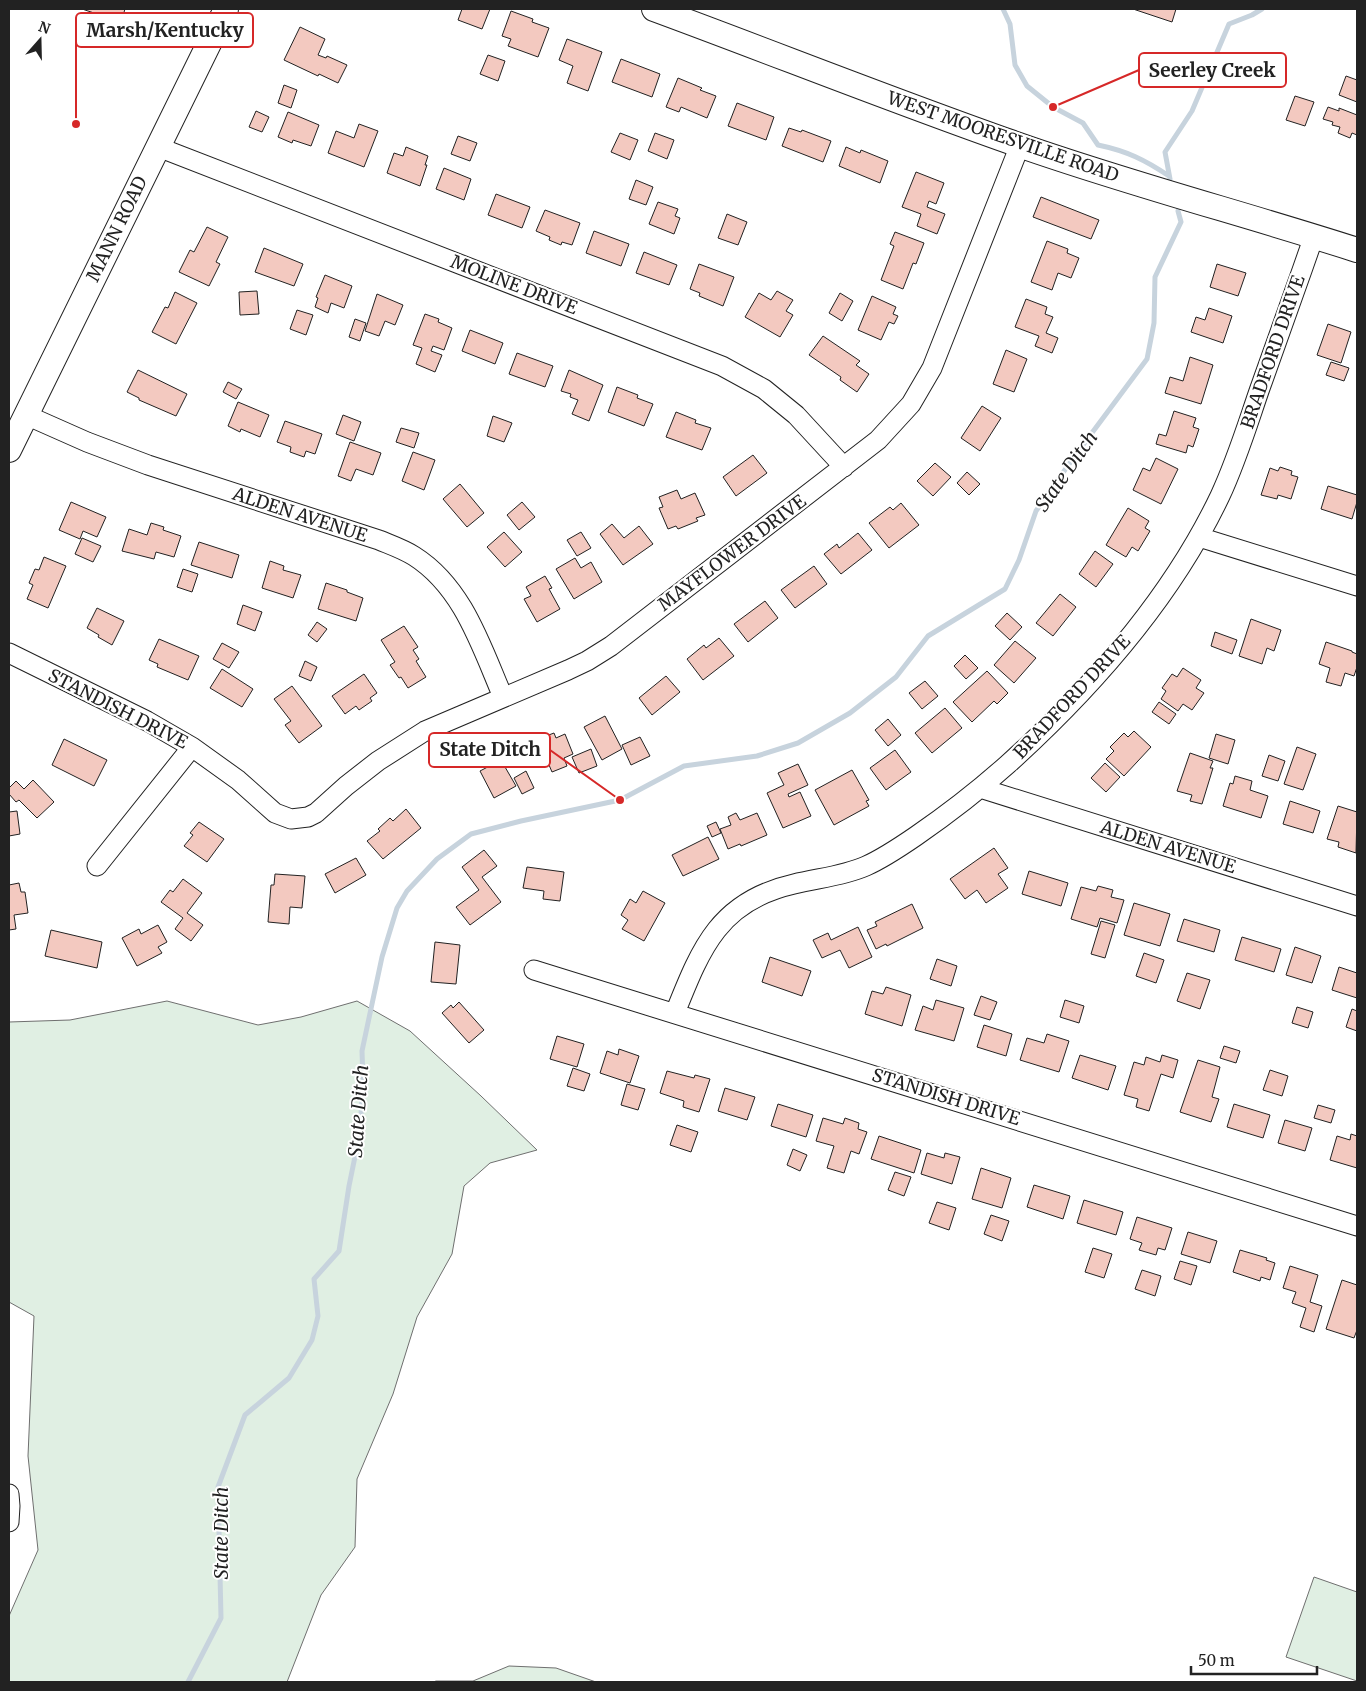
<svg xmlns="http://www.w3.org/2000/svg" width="1366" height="1691" font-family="Merriweather,serif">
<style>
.green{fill:#e0efe3;stroke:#6f6f6f}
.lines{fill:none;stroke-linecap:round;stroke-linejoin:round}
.stream{stroke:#c7d3dd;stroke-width:5}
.building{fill:#f3c9c0;stroke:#222}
.minor-casing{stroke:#222;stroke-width:21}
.major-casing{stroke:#222;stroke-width:26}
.minor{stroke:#fff;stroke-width:19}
.major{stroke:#fff;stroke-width:24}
.labels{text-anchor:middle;stroke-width:4;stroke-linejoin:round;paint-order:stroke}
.street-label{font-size:18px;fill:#222;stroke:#fff}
.water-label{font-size:19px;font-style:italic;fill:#222;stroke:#fff}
.leader{fill:none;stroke:#d62828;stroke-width:2}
.callout-dot{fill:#d62828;stroke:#fff;stroke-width:2}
.callout{fill:#fff;stroke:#d62828;stroke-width:2}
.callout-label{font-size:19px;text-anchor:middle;font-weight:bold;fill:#222}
</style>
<rect width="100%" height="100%" fill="#fff"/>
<!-- green -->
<path class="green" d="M167 1001 258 1025 301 1017 357 1001 410 1031 481 1096 537 1150 490 1163 464 1186 452 1254 417 1317 393 1394 357 1479 355 1547 321 1595 287 1682H9V1616L38 1550 28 1456 34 1316 9 1302V1022L70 1020Z
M1314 1577 1357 1592V1681L1286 1657Z
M509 1666 556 1668 596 1682H433L436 1681H473Z"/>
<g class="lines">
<!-- stream -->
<path class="stream" d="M1003 9 1010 24 1015 65 1027 86 1053 107 1083 123 1098 145C1127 151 1145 160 1169 176
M1170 179 1165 152 1192 111 1229 24 1252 15 1262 9
M188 1682 221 1618 218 1487 245 1415 289 1378 312 1340 318 1316 314 1279 339 1251 349 1186 360 1132 363 1081 362 1051 382 957 397 908 407 891 437 859 471 834 521 821 620 800 684 766 757 756 798 743 850 713 896 677 928 636 1005 589 1019 560 1036 511 1074 457 1147 359 1154 323 1155 277 1181 222 1178 211"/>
</g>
<!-- building -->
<path class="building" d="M82 9H125L121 22Z
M462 9H490L482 29 458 20Z
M1133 9H1176L1172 22Z
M511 11 533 19 532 22 549 28 538 57 508 46 511 39 502 36Z
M300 27 325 39 318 55 326 58 327 56 347 65 338 83 319 74 318 76 284 60Z
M567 39 602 52 588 91 567 83 573 66 559 60Z
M488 55 505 61 498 81 480 74Z
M621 59 660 74 652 97 612 82Z
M1346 76 1357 80V102L1339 95Z
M678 78 702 88 700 90 716 96 707 118 681 107 679 112 666 107Z
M284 85 297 90 291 108 278 103Z
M1295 96 1314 102 1305 126 1286 120Z
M737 103 774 117 766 140 728 126Z
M1328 107 1339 111V108L1357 115V135L1352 133 1350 138 1338 133 1340 127 1332 125 1333 122 1323 119Z
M256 111 269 117 262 132 249 127Z
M288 112 319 125 311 146 293 140 292 143 278 137Z
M359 124 378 131 364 167 328 153 336 131 354 138Z
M789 128 801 132 802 130 831 141 823 162 782 146Z
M620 133 638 140 630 160 611 152Z
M655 133 674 140 667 159 648 151Z
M458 136 477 143 470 161 451 154Z
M406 147 428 156 425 165H427L420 186 387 173 394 153 403 156Z
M846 147 860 153 861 150 888 161 880 183 839 166Z
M444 168 471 179 464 200 436 189Z
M916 172 944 183 936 204 929 201 927 207 945 214 937 234 917 226 921 214 902 207Z
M636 180 653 187 646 205 629 199Z
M496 194 530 207 522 228 488 215Z
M1041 197 1099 220 1091 239 1033 217Z
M658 202 678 209 675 216 680 218 674 234 649 224Z
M545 210 580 223 572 245 562 242 561 245 549 240 550 237 536 231Z
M727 214 747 222 738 245 718 238Z
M207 227 228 237 216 262 220 264 209 286 179 272 190 250 194 252Z
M594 231 629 244 621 266 586 253Z
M895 232 924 243 916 264 913 263 903 289 881 280 894 246 890 244Z
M1047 241 1068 249 1067 253 1079 258 1071 278 1058 273 1052 290 1031 282Z
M264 248 303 264 294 286 255 272Z
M644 252 677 265 669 285 636 273Z
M699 264 734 277 723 306 699 296 700 293 690 289Z
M1217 264 1246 273 1238 296 1210 287Z
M325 275 352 286 344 308 331 303 328 313 315 307 318 298 316 297Z
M257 291 259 314 240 315 239 292Z
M777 291 793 300 786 311 793 315 780 337 745 317 759 293 771 300Z
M175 292 197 303 176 344 152 332 165 307 168 308Z
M840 293 853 301 842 321 829 313Z
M377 294 403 305 395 325 385 321 379 336 365 331Z
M872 296 896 307 893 314 898 316 894 324 889 322 881 340 858 330Z
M1026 299 1047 307 1045 314 1053 317 1046 333 1058 338 1052 353 1035 346 1039 336 1015 327Z
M1209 308 1232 316 1223 343 1191 332 1196 317 1205 320Z
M297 310 313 315 306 335 290 329Z
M425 314 439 319 438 322 452 328 444 350 433 346 431 351 442 355 435 372 416 364 422 348 413 345Z
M355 319 366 323 360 341 349 337Z
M1328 324 1351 332 1341 363 1317 355Z
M470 330 503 343 495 364 462 351Z
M823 336 860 361 856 365 869 374 857 392 840 380 841 377 809 355Z
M1006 350 1027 359 1014 392 993 384Z
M517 353 553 366 545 387 509 374Z
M1190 357 1213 365 1201 404 1165 393 1170 377 1183 381Z
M1331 362 1349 368 1344 381 1326 375Z
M138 370 187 394 176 416 139 400V398L127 392Z
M569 370 603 385 589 421 572 414 578 400 570 397 571 394 561 391Z
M228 382 242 389 236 399 223 392Z
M617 387 638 395 637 398 653 404 644 426 608 412Z
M238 402 269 415 260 437 241 429 240 432 228 426Z
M982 406 1001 418 980 451 961 438Z
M1174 411 1196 418 1193 427 1199 429 1193 447 1188 445 1186 453 1156 444 1159 434 1166 436Z
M676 412 696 420 695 423 711 428 702 450 666 437Z
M343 415 361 422 354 441 336 434Z
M493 416 512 423 504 442 487 436Z
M285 421 322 434 315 454 306 451 304 457 290 452 291 447 277 442Z
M401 428 419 433 414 448 396 442Z
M350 442 381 453 373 475 356 469 351 481 338 476Z
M413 452 435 460 424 490 402 481Z
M753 455 767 473 736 496 723 477Z
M1156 458 1178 469 1161 504 1133 490 1143 468 1150 471Z
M935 463 951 477 933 496 917 481Z
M1280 467 1292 471 1291 475 1298 477 1291 499 1278 495 1277 499 1261 495 1270 468 1278 471Z
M967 472 980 484 969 495 957 483Z
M460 484 484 513 467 527 443 499Z
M1328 486 1357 495V502L1352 519 1321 509Z
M677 490 681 499 695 493 705 515 696 518 698 521 678 529 676 526 668 529 659 508 663 507 659 497Z
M71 502 106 517 97 537 83 531 80 539 59 530Z
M522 502 535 517 519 530 507 515Z
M901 503 919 525 889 548 869 523 890 507 893 510Z
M1128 508 1149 521 1145 528 1150 531 1138 551 1132 547 1126 557 1106 545Z
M151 523 164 527 163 530 181 536 174 557 156 552 154 559 122 551 129 529 147 535Z
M612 524 624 538 639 526 653 544 623 565 600 534Z
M504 532 522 552 505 567 487 547Z
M581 532 591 548 577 556 567 540Z
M858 533 872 550 841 574 824 554 837 544 839 548Z
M82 538 101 546 93 562 75 554Z
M199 542 239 555 232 578 191 565Z
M1095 551 1113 564 1096 587 1079 574Z
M44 557 66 566 48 608 27 599 33 585 29 583 35 569 39 570Z
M575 558 581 568 591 562 602 582 574 599 556 569Z
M270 561 284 566 283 570 301 575 293 598 262 588Z
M814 566 827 584 795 608 781 590Z
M183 569 198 574 192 592 177 587Z
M545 576 552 588 549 589 560 609 537 622 524 599 531 596 526 587Z
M326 583 347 590V592L363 598 356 621 318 609Z
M1060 594 1076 607 1053 636 1036 623Z
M765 601 778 618 748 642 734 624Z
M243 605 262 612 255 631 237 624Z
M97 608 124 621 112 645 98 637 99 635 87 628Z
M1007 613 1022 627 1010 640 995 626Z
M1251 619 1281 630 1274 651 1267 648 1262 664 1239 656Z
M317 622 327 629 317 642 308 635Z
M404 626 418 647 413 650 419 659 416 661 426 677 408 688 401 677 399 678 390 665 395 662 381 640Z
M1215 632 1237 640 1232 654 1211 646Z
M719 638 734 656 703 680 687 659 704 645 706 648Z
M159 639 199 656 188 680 157 667 158 664 149 660Z
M1015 641 1036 658 1014 683 994 665Z
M1326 642 1352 651V652L1357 654V667L1354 676 1345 673 1341 686 1326 682 1330 668 1319 664Z
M222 643 239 652 229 668 213 659Z
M965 655 978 668 966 679 954 666Z
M305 661 317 667 311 681 299 676Z
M1183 668 1201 680 1196 688 1204 693 1192 710 1183 704 1178 711 1161 699 1166 691 1162 688 1172 674 1177 677Z
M222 669 253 689 242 707 210 688Z
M987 671 1008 693 997 704 994 701 972 722 953 702Z
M364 674 377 693 370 698 372 701 359 710 356 706 345 714 332 696Z
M666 676 680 692 652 715 639 698Z
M925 681 938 696 922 709 909 693Z
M292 686 322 726 299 743 285 725 291 721 274 699Z
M1159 702 1176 714 1169 724 1152 712Z
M945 708 962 728 932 753 915 733Z
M605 716 622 749 602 760 584 727Z
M888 719 901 735 888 746 875 730Z
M1134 731 1151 747 1124 776 1106 759 1114 751 1110 747 1124 733 1128 737Z
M554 733 556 738 565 734 573 754 564 758 567 766 552 772 538 739Z
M1216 734 1235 740 1228 764 1209 758Z
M640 737 650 756 631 765 622 745Z
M64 739 107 760 94 786 52 765Z
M1297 747 1316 754 1303 790 1284 784Z
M591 749 597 766 579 773 572 757Z
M895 750 911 772 886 790 870 768Z
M1190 753 1213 761 1210 768H1213L1202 804 1190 801 1192 795 1177 791Z
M1269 755 1285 761 1278 781 1262 776Z
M501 760 516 786 494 798 480 771Z
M1105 763 1120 777 1106 792 1091 778Z
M798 764 808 785 788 794 789 797 800 792 811 816 783 828 767 793 784 785 778 773Z
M852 770 869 800 866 801 869 806 834 825 815 790Z
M526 771 534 788 522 794 514 778Z
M1235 776 1252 781 1250 790 1268 796 1261 818 1223 806 1230 783 1233 784Z
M33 780 54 802 37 818 19 800 16 802 9 794V788L16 781 24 789Z
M1290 801 1320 811 1313 833 1283 824Z
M1338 806 1357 812 1356 853 1338 847 1339 842 1327 839Z
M406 809 421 828 383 859 367 841 380 831 378 829 390 818 393 821Z
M17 811 20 834 9 836V812Z
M736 813 740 820 757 813 767 835 741 846 740 844 728 849 720 829 731 825 728 817Z
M199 822 224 839 207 862 184 846 193 835 190 833Z
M716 822 721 833 712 837 707 826Z
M708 837 719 859 683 876 672 855Z
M994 848 1008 868 998 874 1008 888 986 903 977 890 965 899 950 879Z
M484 850 497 866 482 877 501 902 470 925 456 907 479 890 462 867Z
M356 858 366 875 335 893 325 874Z
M527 867 564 872 560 901 543 899 544 891 523 888Z
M1029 871 1068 883 1061 906 1022 894Z
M275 874 305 876 302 908 290 907 289 924 268 922 271 885H274Z
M183 879 202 893 187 913 203 925 191 941 175 929 183 918 161 902 170 890 173 892Z
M19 883 21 892H25L28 913 14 915 16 929 9 930V885Z
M1098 886 1113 890 1111 897 1124 900 1117 923 1100 918 1097 927 1071 919 1081 887 1096 891Z
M643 891 665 903 644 941 622 929 628 920 621 915 630 899 636 903Z
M1134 903 1170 914 1160 946 1124 935Z
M912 904 923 928 887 946 886 944 876 949 867 930 877 926 875 922Z
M1184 919 1220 930 1214 952 1177 941Z
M1101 921 1115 925 1105 958 1091 954Z
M158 925 167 942 158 947 162 953 137 966 122 938 139 929 141 934Z
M858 927 872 957 849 968 840 950 822 958 813 940 828 933 831 940Z
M51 930 102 942 97 968 45 956Z
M1242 937 1281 949 1274 972 1235 960Z
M435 942 460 945 456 984 431 982Z
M1295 947 1321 956 1312 983 1286 975Z
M1144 953 1164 960 1156 983 1136 976Z
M770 957 811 971 802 996 762 982Z
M937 959 957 966 951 986 930 979Z
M1339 967 1357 973V998L1332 990Z
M1187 973 1210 980 1200 1009 1177 1001Z
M886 987 911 995 902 1026 865 1014 872 991 883 994Z
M981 996 997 1002 990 1020 974 1015Z
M936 1000 964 1008 954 1041 915 1030 923 1006 933 1010Z
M1065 1000 1084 1006 1079 1023 1060 1017Z
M459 1002 484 1030 469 1043 442 1013 451 1005 453 1008Z
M1297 1007 1313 1012 1308 1028 1292 1023Z
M1352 1009 1357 1011V1031L1346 1027Z
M984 1025 1012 1034 1006 1056 977 1047Z
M1047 1034 1069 1041 1059 1072 1020 1060 1027 1038 1044 1043Z
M557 1036 584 1044 577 1067 550 1059Z
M1224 1046 1240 1051 1236 1063 1220 1058Z
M619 1049 639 1056 630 1083 600 1073 607 1051 618 1055Z
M1080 1055 1116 1066 1108 1090 1072 1078Z
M1162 1055 1178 1060 1173 1078 1161 1074 1149 1111 1136 1107 1138 1099 1124 1095 1134 1062 1144 1065 1146 1057 1160 1062Z
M1198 1060 1220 1067 1212 1097 1219 1099 1211 1122 1180 1112Z
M573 1068 590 1074 584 1091 567 1086Z
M1270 1070 1288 1076 1282 1096 1263 1090Z
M667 1071 694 1078 695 1075 710 1079 699 1112 683 1107 684 1101 660 1093Z
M627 1084 645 1089 638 1110 621 1105Z
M725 1088 755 1097 747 1120 718 1111Z
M778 1104 813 1115 806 1137 771 1126Z
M1234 1104 1270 1115 1263 1138 1227 1127Z
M1318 1105 1335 1110 1331 1123 1314 1118Z
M823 1118 843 1124 845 1118 859 1123 858 1129 867 1132 859 1154 851 1151 844 1173 827 1168 834 1146 816 1141Z
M1285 1120 1312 1128 1305 1151 1278 1143Z
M677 1125 698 1132 691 1152 670 1145Z
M1351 1134 1357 1136V1168L1330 1160 1337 1136 1350 1140Z
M879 1136 921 1150 914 1173 871 1159Z
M793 1149 807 1155 800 1171 787 1165Z
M927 1153 944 1158 945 1153 960 1157 952 1184 921 1174Z
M981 1168 1011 1178 1002 1208 972 1199Z
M895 1172 911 1177 904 1196 888 1190Z
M1034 1185 1070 1196 1063 1219 1027 1207Z
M1084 1200 1123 1212 1116 1235 1077 1223Z
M937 1202 956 1208 949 1230 929 1223Z
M991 1215 1009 1221 1002 1241 984 1234Z
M1137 1217 1172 1228 1165 1250 1158 1248 1156 1255 1139 1250 1142 1243 1130 1239Z
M1188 1232 1217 1241 1210 1263 1181 1254Z
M1093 1248 1112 1254 1104 1278 1085 1272Z
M1240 1250 1267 1258 1266 1260 1275 1263 1270 1280 1261 1277 1260 1281 1233 1272Z
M1180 1261 1197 1266 1191 1285 1174 1279Z
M1290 1266 1318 1275 1310 1302 1322 1306 1314 1332 1300 1327 1306 1308 1292 1303 1296 1292 1283 1288Z
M1142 1270 1161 1276 1155 1296 1135 1289Z
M1342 1280 1357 1285V1330L1354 1338 1326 1329Z"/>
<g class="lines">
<!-- minor casing -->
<g class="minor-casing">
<path id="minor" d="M158 147 722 366 764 389 796 415 844 467
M26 415 87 442 148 465 379 540C391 545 403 549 414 556 463 587 481 646 503 697
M1199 537 1357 586
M9 653 147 721 192 747 238 780 275 813 291 819 308 817 316 813 346 786 378 761 425 731 568 670 587 661 611 646 878 440 911 404 932 368 1020 145
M980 788 1357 906
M97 866 192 747
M534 970 1357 1226
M675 1013C701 948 719 901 794 884 818 878 844 876 866 866 884 858 900 847 916 836 948 814 979 790 1008 764 1092 688 1171 599 1220 496 1236 462 1247 426 1259 391 1277 340 1296 288 1314 236
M9 1494 10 1506 9 1522"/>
</g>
<!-- major casing -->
<g class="major-casing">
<path id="major" d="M654 9C776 54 896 102 1019 145 1130 184 1245 214 1357 250
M9 450 226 9"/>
</g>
<!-- minor -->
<use href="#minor" class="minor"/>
<!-- major -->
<use href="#major" class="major"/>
</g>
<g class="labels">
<!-- street labels -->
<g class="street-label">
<text transform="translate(1003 137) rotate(19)" y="6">WEST MOORESVILLE ROAD</text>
<text transform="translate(117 229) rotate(-64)" y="6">MANN ROAD</text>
<text transform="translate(514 285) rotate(21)" y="6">MOLINE DRIVE</text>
<text transform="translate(1273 352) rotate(-71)" y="6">BRADFORD DRIVE</text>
<text transform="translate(300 515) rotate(18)" y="6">ALDEN AVENUE</text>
<text transform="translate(732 553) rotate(-37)" y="6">MAYFLOWER DRIVE</text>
<text transform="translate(1072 697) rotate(-47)" y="6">BRADFORD DRIVE</text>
<text transform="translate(118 709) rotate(27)" y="6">STANDISH DRIVE</text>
<text transform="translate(1168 847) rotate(17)" y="6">ALDEN AVENUE</text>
<text transform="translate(946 1097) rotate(17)" y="6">STANDISH DRIVE</text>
</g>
<!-- water labels -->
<g class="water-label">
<text transform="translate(1066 471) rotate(-55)" y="7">State Ditch</text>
<text transform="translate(358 1111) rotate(-86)" y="7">State Ditch</text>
<text transform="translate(221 1533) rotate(-90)" y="7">State Ditch</text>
</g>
</g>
<!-- callouts -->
<path class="leader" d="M76 124L76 30M1053 107L1139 70M620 800L550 750"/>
<g class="callout-dot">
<circle cx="76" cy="124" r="5"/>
<circle cx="1053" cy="107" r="5"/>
<circle cx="620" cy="800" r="5"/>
</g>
<g class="callout">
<rect x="76" y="13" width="177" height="34" rx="5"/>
<rect x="1139" y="53" width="147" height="34" rx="5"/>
<rect x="429" y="733" width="121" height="34" rx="5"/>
</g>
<g class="callout-label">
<text x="165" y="37">Marsh/Kentucky</text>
<text x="1212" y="77">Seerley Creek</text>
<text x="490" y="756">State Ditch</text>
</g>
<!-- border -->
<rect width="1366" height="1691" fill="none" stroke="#222222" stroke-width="20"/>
<!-- north arrow -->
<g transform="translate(40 40) rotate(20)" stroke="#ffffff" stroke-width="4" paint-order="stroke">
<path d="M0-4L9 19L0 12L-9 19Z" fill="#222222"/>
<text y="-8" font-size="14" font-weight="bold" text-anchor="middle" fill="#222222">N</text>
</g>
<!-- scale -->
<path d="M1191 1666v8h126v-8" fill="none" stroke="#222222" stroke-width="2.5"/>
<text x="1198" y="1666" font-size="15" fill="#222222" stroke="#ffffff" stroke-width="4" paint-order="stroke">50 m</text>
</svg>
